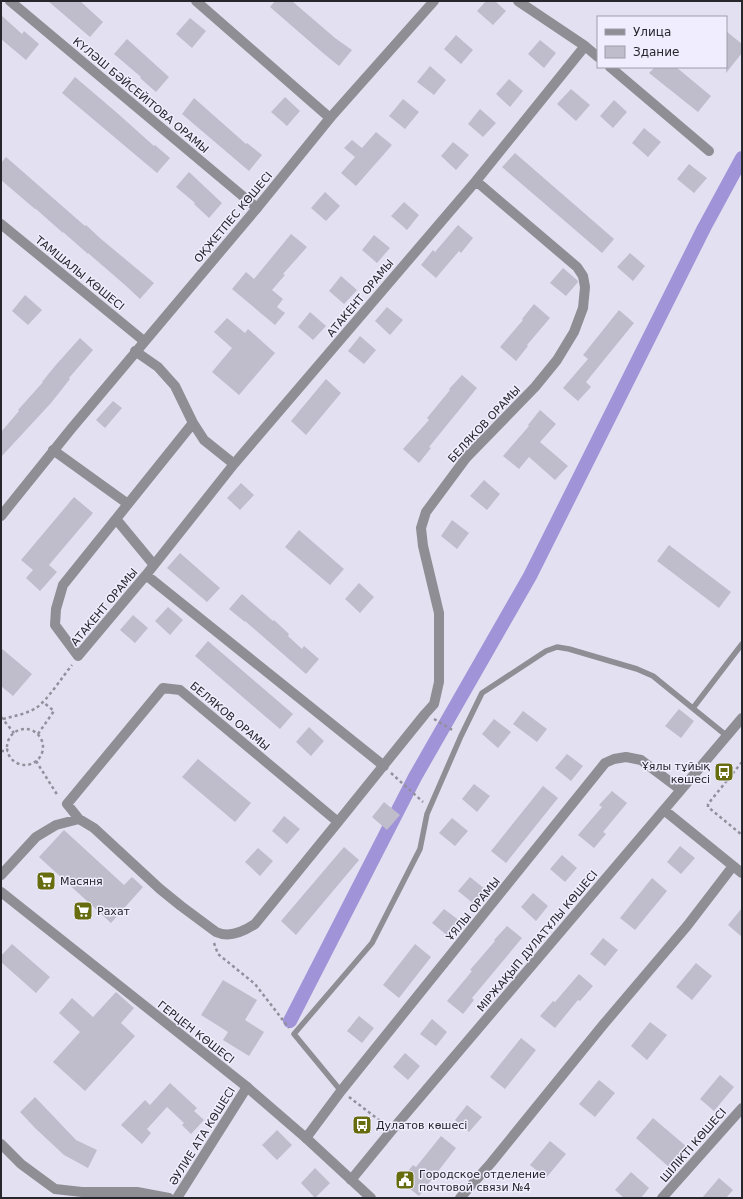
<svg xmlns="http://www.w3.org/2000/svg" width="743" height="1199" font-family="'DejaVu Sans',sans-serif">
<style>
.lines{fill:none;stroke-linecap:round;stroke-linejoin:round}
.canal{stroke:#a193d8;stroke-width:14}
.building{fill:#bfbccc}
.path{stroke:#92909c;stroke-width:2.5;stroke-dasharray:3 3;stroke-linecap:butt}
.service{stroke:#8f8e95;stroke-width:5.5}
.minor{stroke:#8f8e95;stroke-width:10}
.tertiary{stroke:#8f8e95;stroke-width:10}
.labels{text-anchor:middle;stroke-width:3;stroke-linejoin:round;paint-order:stroke}
.street-label{font-size:11px;fill:#27262c;stroke:#f0eefe}
.poi-label{font-size:11px;fill:#27262c;stroke:#f0eefe;text-anchor:start}
</style>
<rect width="100%" height="100%" fill="#e3e1f1"/>
<g class="lines">
<!-- canal -->
<path class="canal" d="M290 1021 415 777 530 576 704 228 742 158"/>
</g>
<!-- building -->
<path class="building" d="M48 1H80L103 22 90 37Z
M275 1H292L335 38 352 50 339 66 323 53 270 7Z
M486 1H495L506 11 493 25 477 11Z
M1 15 22 34 24 31 39 44 26 60 1 39Z
M190 18 206 31 192 48 176 34Z
M726 31 742 44V53L726 73Z
M456 35 473 50 461 64 444 49Z
M127 39 169 77 156 92 140 78 141 77 114 54Z
M540 40 556 53 544 68 528 54Z
M430 66 446 80 434 95 417 82Z
M655 67H676L711 96 698 112 649 73Z
M75 77 116 112 154 146 155 145 170 158 157 173 62 93Z
M509 79 523 91 510 107 496 94Z
M571 89 590 105 576 121 557 104Z
M285 97 300 111 287 126 271 112Z
M194 98 246 144 247 143 262 155 249 171 182 114Z
M403 99 419 112 405 129 389 116Z
M614 100 627 112 613 128 600 116Z
M480 109 496 123 483 137 468 124Z
M644 128 661 142 648 157 632 143Z
M376 132 392 145 356 186 341 173 355 157 344 148 352 140 362 148Z
M453 142 469 155 456 170 441 156Z
M515 153 614 239 602 253 502 167Z
M6 157 85 226 86 225 101 239 154 283 140 299 125 285 88 253V254L63 232V233L36 209H35L1 180V163Z
M689 164 707 178 694 193 677 179Z
M189 172 222 203 209 218 194 204 195 203 176 187Z
M325 192 340 206 326 221 311 208Z
M404 202 419 215 407 230 391 216Z
M458 225 473 238 461 253 459 251 436 278 421 265 433 250 435 252Z
M291 234 307 247 283 274 285 275 272 290 283 299 277 307 285 313 275 325 232 289 246 272 254 279Z
M374 235 390 248 377 263 362 250Z
M630 253 645 266 633 281 617 267Z
M563 268 577 280 578 282 566 296 550 283Z
M341 276 357 290 344 304 329 291Z
M25 295 42 310 28 325 12 311Z
M534 304 550 318 527 345 528 346 516 361 500 347 523 320 522 319Z
M387 307 403 320 390 335 375 321Z
M619 310 634 323 586 382 591 387 578 401 563 388 588 359 583 355Z
M310 312 326 326 313 340 298 327Z
M227 318 245 333 248 329 275 353 239 395 212 372 232 348 214 332Z
M360 336 376 350 364 364 348 351Z
M80 338 93 350 69 378 70 379 51 403 1 457V432L19 411 18 410 43 382H42L55 366Z
M462 375 477 388 429 447 431 448 419 463 403 449 429 420 427 418 450 390 449 389Z
M326 379 341 393 306 435 291 421Z
M113 401 122 408 105 428 96 420Z
M540 410 556 424 540 442 568 466 555 480 529 457 519 469 503 456 529 426 528 425Z
M484 480 500 494 487 510 470 496Z
M241 483 254 495 240 510 227 498Z
M74 497 93 513 49 565 57 572 40 591 26 578 33 570 21 560Z
M452 520 469 533 457 549 441 536Z
M299 530 344 569 330 585 285 547Z
M669 545 731 592 719 608 657 561Z
M180 553 220 588 207 602 167 568Z
M359 583 374 597 360 613 345 599Z
M242 594 273 621 274 620 289 634 288 636 302 649 304 646 319 659 306 674 245 621V622L229 609Z
M168 607 183 620 170 635 155 621Z
M133 615 148 628 135 643 120 630Z
M208 641 293 714 280 729 195 656Z
M1 648 32 674 13 696 1 686Z
M679 709 694 721 681 738 665 726Z
M523 711 547 729 537 742 513 724Z
M494 719 511 732 498 748 482 734Z
M309 727 324 741 311 756 296 742Z
M567 754 583 766 571 781 555 768Z
M198 759 251 803 235 822 182 777Z
M474 784 490 796 477 812 462 799Z
M543 786 558 798 506 863 491 851Z
M612 791 627 803 603 832 606 834 594 848 578 835 602 807 599 805Z
M384 802 400 815 387 830 372 817Z
M284 816 300 829 287 844 272 831Z
M452 818 468 831 455 846 439 833Z
M64 830 124 885 132 877 143 887 111 923 39 857Z
M680 846 695 858 681 874 667 862Z
M344 847 359 860 296 935 281 921Z
M258 848 273 861 260 876 245 862Z
M562 855 577 868 565 882 550 869Z
M470 877 485 889 474 904 458 891Z
M652 878 667 891 635 930 620 918Z
M533 893 548 906 536 921 521 907Z
M742 908V937L728 925Z
M444 909 460 921 448 936 432 923Z
M507 926 522 938 472 998 474 1000 463 1014 447 1001 472 971 470 970 495 941 494 940Z
M603 938 618 950 605 966 590 954Z
M12 944 50 977 36 993 1 962V956Z
M415 944 431 957 399 998 383 985Z
M696 963 712 976 692 1000 676 987Z
M579 974 593 986 580 1001 578 1000 555 1028 540 1016 553 1001 555 1002Z
M223 980 257 1000 245 1020 264 1032 249 1056 223 1040 228 1032 201 1015Z
M116 992 134 1008 121 1023 135 1036 85 1091 53 1062 80 1032 59 1013 72 998 93 1017Z
M359 1016 374 1028 362 1043 347 1031Z
M432 1019 447 1032 436 1046 420 1034Z
M650 1022 667 1035 647 1060 631 1046Z
M521 1038 536 1050 505 1089 490 1077Z
M405 1053 420 1066 408 1080 393 1067Z
M720 1075 734 1087 714 1111 700 1099Z
M599 1080 615 1093 595 1117 579 1104Z
M170 1083 197 1108 194 1111 204 1120 191 1134 182 1125 184 1123 167 1107 147 1129 151 1133 142 1144 121 1125 145 1100 150 1105Z
M35 1097 76 1140 97 1150 88 1168 64 1155 35 1128 20 1112Z
M467 1105 482 1117 469 1132 455 1120Z
M653 1118 687 1147 670 1168 636 1138Z
M277 1130 292 1145 277 1160 262 1145Z
M441 1136 456 1148 419 1196 400 1181 413 1165 416 1167Z
M550 1141 566 1154 546 1178 530 1165Z
M315 1168 330 1183 315 1198 301 1183Z
M631 1172 649 1188 641 1198H624L615 1190Z
M719 1178 733 1190 726 1198H702Z"/>
<g class="lines">
<!-- path -->
<path class="path" d="M1 717 14 733
M3 719C14 716 26 714 36 708 46 702 63 676 72 665
M434 719 454 731
M7 747a18 18 0 1 1 36 0a18 18 0 1 1-36 0Z
M38 734 54 711 43 702
M1 751H8
M36 761 58 796
M742 762 708 804V807L742 835
M391 773 423 802
M214 943 218 954 255 984 289 1028
M349 1097 383 1123"/>
<!-- service -->
<path class="service" d="M693 708 742 644
M341 1091 294 1034 372 943 420 849 427 814 461 736 482 693 546 651 557 647 569 649 637 669 653 676 727 736"/>
<!-- minor -->
<path class="minor" d="M10 1 257 208
M196 1 330 118
M518 1 585 46 598 57
M610 67 709 151
M1 224 144 341
M135 351 158 367 175 386 193 423 204 440 234 464
M193 423 63 585 56 609 55 625 78 656 146 575 234 464 476 181 585 46
M53 450 128 504
M116 519 154 565
M146 575 384 766
M664 810 742 873
M338 822 180 690 163 688 67 804 79 819 94 828 160 889 181 906 216 932C229 938 243 932 255 924L338 822 425 714 434 704 439 682V613L423 546 421 528 426 512 466 458 535 387 557 360 574 332 583 308 585 287 583 276 577 267 476 181
M1 875 36 837 56 825 79 819
M306 1138 341 1091 605 763 614 759 626 757 641 760 681 790
M1 1144 21 1164 55 1189 82 1192H137L169 1198
M351 1180 392 1130 742 718
M177 1198 247 1087
M460 1198 491 1163 603 1025 687 926 733 866
M662 1198 742 1108"/>
<!-- tertiary -->
<path class="tertiary" d="M1 516 71 429 257 208 330 118 434 1
M1 892 247 1087 306 1138 371 1198"/>
</g>
<!-- icons -->
<defs>
<g id="bus-square" transform="scale(1)"><rect x="-9" y="-9" width="18" height="18" rx="4" fill="#676c0f" stroke="#f0eefe"/><path d="M-5-6H5V4H4V6H2V4H-2V6H-4V4H-5ZM-3.5-4V0h7V-4ZM-3.5 1.2v1.5H-2V1.2ZM2 1.2v1.5H3.5V1.2Z" fill="#fff"/></g>
<g id="supermarket-square" transform="scale(1)"><rect x="-9" y="-9" width="18" height="18" rx="4" fill="#676c0f" stroke="#f0eefe"/><path d="M-6-5.5h2.5l.6 2H6L4.5 2H-2.5L-4.4-4H-6ZM-1.5 3.2a1.3 1.3 0 1 0 .1 0ZM3 3.2a1.3 1.3 0 1 0 .1 0Z" fill="#fff"/></g>
<g id="civic-square" transform="scale(1)"><rect x="-9" y="-9" width="18" height="18" rx="4" fill="#676c0f" stroke="#f0eefe"/><path d="M-.6-6.5H3V-4.5H.6V-3L4-1V1h2V6H-6V1h2V-1L-.6-3ZM-1.2 2.5V6h2.4V2.5Z" fill="#fff"/></g>
</defs>
<g fill-rule="evenodd">
<use href="#bus-square" x="724" y="772"/>
<use href="#supermarket-square" x="46" y="881"/>
<use href="#supermarket-square" x="83" y="911"/>
<use href="#bus-square" x="362" y="1125"/>
<use href="#civic-square" x="405" y="1180"/>
</g>
<g class="labels">
<!-- street labels -->
<g class="street-label">
<text transform="translate(141 95) rotate(40)" y="4">КҮЛӘШ БӘЙСЕЙІТОВА ОРАМЫ</text>
<text transform="translate(233 217) rotate(-50)" y="4">ОҚЖЕТПЕС КӨШЕСІ</text>
<text transform="translate(80 273) rotate(39)" y="4">ТАМШАЛЫ КӨШЕСІ</text>
<text transform="translate(360 298) rotate(-50)" y="4">АТАКЕНТ ОРАМЫ</text>
<text transform="translate(484 424) rotate(-47)" y="4">БЕЛЯКОВ ОРАМЫ</text>
<text transform="translate(104 607) rotate(-50)" y="4">АТАКЕНТ ОРАМЫ</text>
<text transform="translate(230 716) rotate(40)" y="4">БЕЛЯКОВ ОРАМЫ</text>
<text transform="translate(473 909) rotate(-51)" y="4">ҰЯЛЫ ОРАМЫ</text>
<text transform="translate(537 941) rotate(-50)" y="4">МІРЖАҚЫП ДУЛАТҰЛЫ КӨШЕСІ</text>
<text transform="translate(196 1032) rotate(38)" y="4">ГЕРЦЕН КӨШЕСІ</text>
<text transform="translate(202 1136) rotate(-58)" y="4">ӘУЛИЕ АТА КӨШЕСІ</text>
<text transform="translate(693 1145) rotate(-49)" y="4">ШІЛІКТІ КӨШЕСІ</text>
</g>
<!-- poi labels -->
<g class="poi-label">
<text x="710" y="770" text-anchor="end">Ұялы тұйық<tspan x="710" dy="13">көшесі</tspan></text>
<text x="60" y="885">Масяня</text>
<text x="97" y="915">Рахат</text>
<text x="376" y="1129">Дулатов көшесі</text>
<text x="419" y="1178">Городское отделение<tspan x="419" dy="13">почтовой связи №4</tspan></text>
</g>
</g>
<!-- border -->
<rect width="743" height="1199" fill="none" stroke="#27262c" stroke-width="4"/>
<!-- legend -->
<rect x="597" y="16" width="130" height="52" fill="#f0eefe" stroke="#a09eaa"/>
<rect x="605" y="29" width="20" height="6" fill="#8f8e95" stroke="#a09eaa"/>
<text x="633" y="36" font-size="12" fill="#27262c">Улица</text>
<rect x="605" y="46" width="20" height="12" fill="#bfbccc" stroke="#a09eaa"/>
<text x="633" y="56" font-size="12" fill="#27262c">Здание</text>
</svg>
